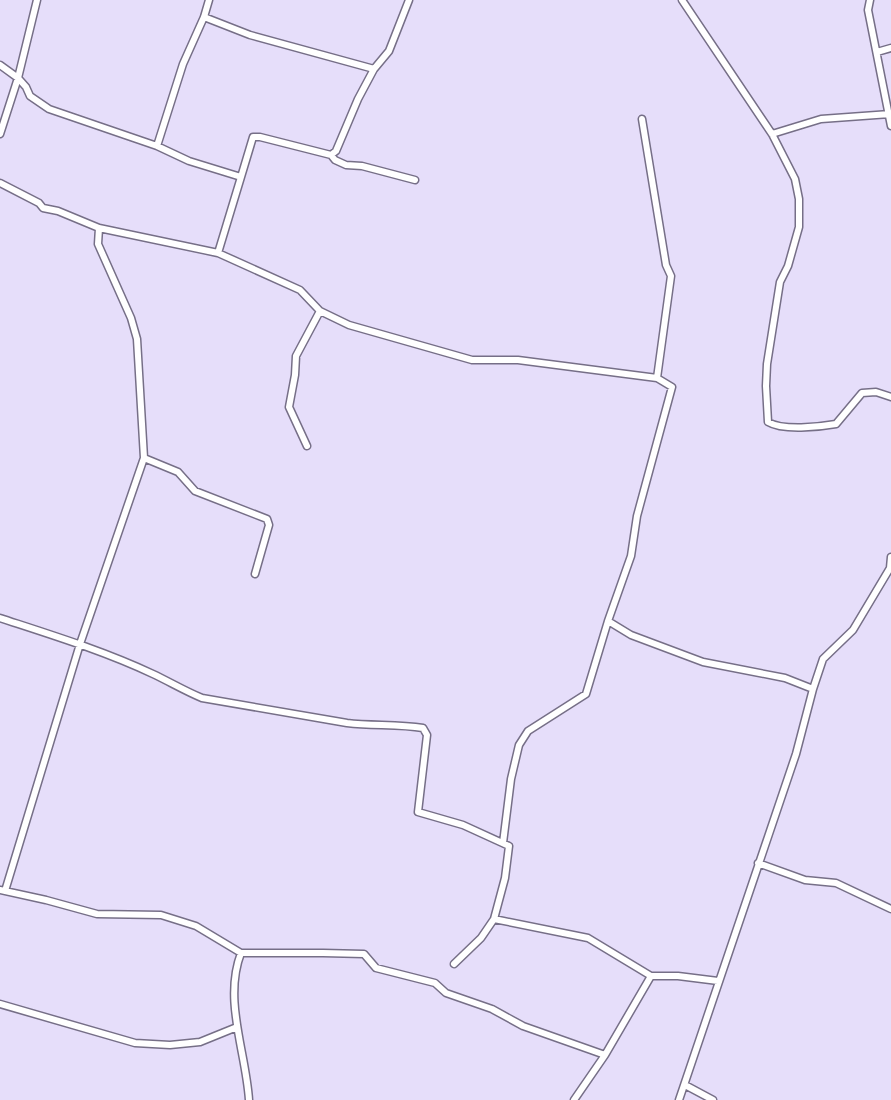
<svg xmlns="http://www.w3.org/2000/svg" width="891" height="1100" font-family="'Golos Text',sans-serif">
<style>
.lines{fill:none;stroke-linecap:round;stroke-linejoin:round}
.minor-casing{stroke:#766f87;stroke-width:9}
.minor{stroke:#fff;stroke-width:6}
</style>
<rect width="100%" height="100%" fill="#e6defa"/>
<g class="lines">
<!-- minor casing -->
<g class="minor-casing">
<path id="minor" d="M682 0 772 134 795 179 799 199V227L788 266 780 282 767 364 766 386 768 422C783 431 819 427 836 424L862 393 876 392 891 397
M870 0 868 10 891 126
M204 17 250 35 374 69
M877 52 891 48
M0 65 18 78 26 87 30 96 49 109 157 146 189 161 241 177 218 253 99 228 98 244 131 318 137 339 144 458 80 644 5 891
M0 134 18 78 37 0
M772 134 821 119 890 114
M157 146 183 64 204 17 209 0
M331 155 335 160 346 165 362 166 415 180
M241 177 253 137H260L331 155 336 151 358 99 374 69 389 51 409 0
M0 183 39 203 43 208 58 211 99 228
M218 253 300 290 320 311 349 325 472 360H518L657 378 671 276 666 265 642 119
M307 446 289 407 295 375 296 356 320 311
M144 458 178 472 195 491 267 519 269 525 255 574
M0 618C52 635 104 651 153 674 170 682 185 691 202 698L347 723C373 726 398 724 423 728L427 735 418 812 463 825 509 846 505 878 494 919 588 938 651 976 605 1055 523 1026 492 1009 446 993 435 983 376 968 364 954 323 953H241L196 926 161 915 97 914 46 900 0 890
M608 621 631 635 703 662 785 678 813 689
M503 843 511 779 519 745 528 731 586 694 608 621 631 556 637 516 672 387 657 378
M758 863 805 880 836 883 891 909
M241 953C223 1000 246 1052 249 1100
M454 964 481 938 494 919
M651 976H678L718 981
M0 1004 135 1043 170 1045 200 1042 237 1027
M685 1085 713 1100
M574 1100 605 1055
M679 1100 796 754 813 689 823 659 853 630 890 568 891 557"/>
</g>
<!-- minor -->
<use href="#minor" class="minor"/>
</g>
</svg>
